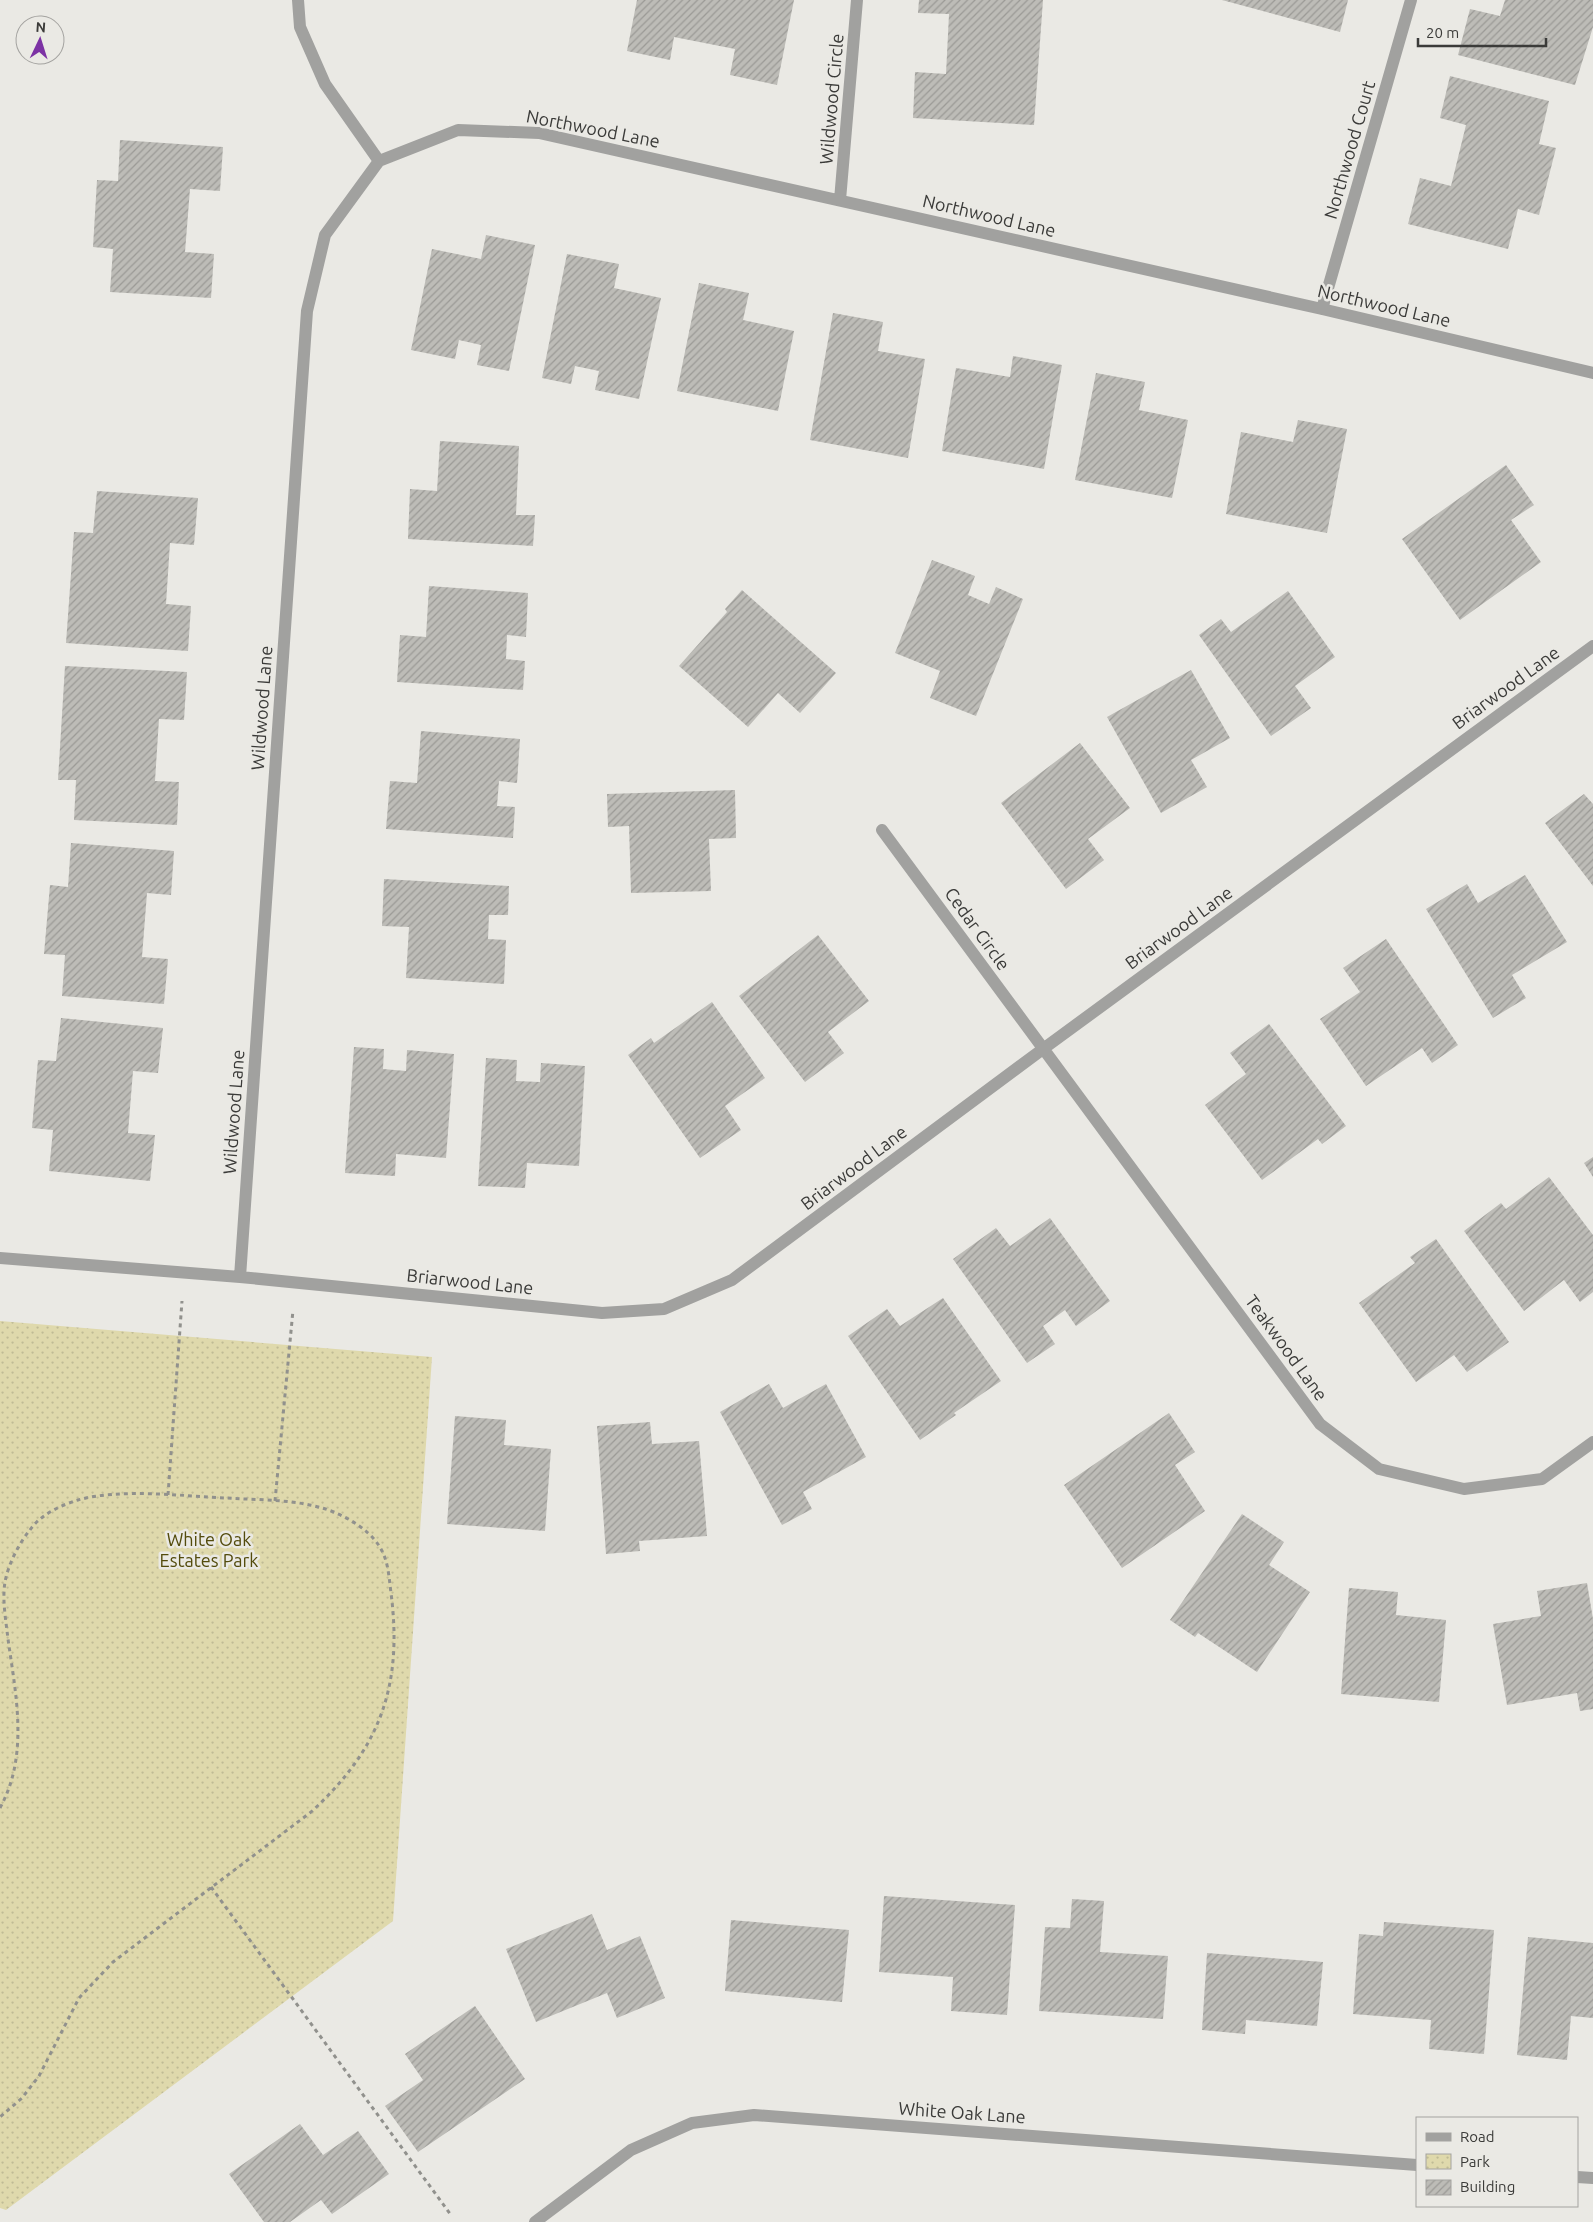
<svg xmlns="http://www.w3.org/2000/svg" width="1593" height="2222" font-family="Ubuntu,sans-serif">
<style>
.park{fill:url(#park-dots)}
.building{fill:url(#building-hatch)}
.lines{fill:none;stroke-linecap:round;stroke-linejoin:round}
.path{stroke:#91918d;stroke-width:3;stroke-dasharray:4 4;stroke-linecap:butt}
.street{stroke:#a1a19f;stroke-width:12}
.labels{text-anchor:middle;stroke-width:5;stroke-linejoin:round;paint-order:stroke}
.street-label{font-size:18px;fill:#3b3b39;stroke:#eae9e4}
.park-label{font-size:18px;fill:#534b0c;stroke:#eae9e4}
</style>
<defs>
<pattern id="park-dots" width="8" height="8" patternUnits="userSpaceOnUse" patternTransform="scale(1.25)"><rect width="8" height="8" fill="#dfd9ac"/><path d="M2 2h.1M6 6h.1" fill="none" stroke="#c0bb95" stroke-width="1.8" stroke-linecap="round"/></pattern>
<pattern id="building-hatch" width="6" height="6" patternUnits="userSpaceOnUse" patternTransform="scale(1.25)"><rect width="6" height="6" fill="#bdbcb7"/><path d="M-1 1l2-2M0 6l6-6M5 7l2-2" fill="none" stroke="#9b9a96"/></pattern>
</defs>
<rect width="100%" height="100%" fill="#eae9e4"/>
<!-- park -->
<path class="park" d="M0 1321 432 1357 393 1921 6 2210 0 2208Z"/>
<!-- building -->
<path class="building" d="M637 0H794L777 85 730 75 735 49 674 37 670 60 627 51Z
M919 0H1043L1034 125 913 118 915 72 946 74 949 14 918 13Z
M1222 0H1348L1340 32Z
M1505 0H1593V27L1575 85 1458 55 1470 9 1500 16Z
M1450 76 1549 101 1539 144 1556 148 1539 215 1518 209 1508 249 1408 224 1420 178 1451 186 1466 125 1440 118Z
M120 140 223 147 220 191 190 189 185 252 214 254 211 298 110 292 113 249 93 247 97 180 118 181Z
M486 235 535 245 509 371 477 365 481 345 459 340 455 359 411 350 432 249 481 259Z
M567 254 619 264 614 288 661 298 639 399 595 390 599 371 575 366 571 384 542 378Z
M699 283 749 293 743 320 794 331 778 411 677 391Z
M833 313 883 322 878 351 925 359 908 458 810 440Z
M1013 356 1062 365 1044 469 942 451 956 368 1010 377Z
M1096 373 1145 382 1139 410 1188 420 1172 498 1075 480Z
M1298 420 1347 429 1327 533 1226 514 1241 432 1293 442Z
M440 441 519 446 516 515H535L533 546 408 539 410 489 437 491Z
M1506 465 1534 505 1511 520 1541 562 1460 620 1402 539Z
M97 491 198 498 194 545 170 543 166 604 191 606 188 651 66 643 74 532 93 533Z
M932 560 975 576 968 595 989 604 996 587 1023 599 976 716 930 698 940 671 895 653Z
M429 586 528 593 526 637 507 635 506 659 525 661 523 690 397 682 400 635 426 637Z
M742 590 836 673 800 713 778 693 748 727 679 666 727 612 725 609Z
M1288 591 1335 657 1295 686 1311 708 1271 736 1199 635 1221 619 1231 632Z
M65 666 187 672 184 720 159 719 155 781 179 782 177 825 74 820 76 780H58Z
M1191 670 1230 738 1191 760 1207 787 1161 813 1107 717Z
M421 731 520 739 517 783 499 781 497 806 515 807 513 838 386 829 390 781 417 783Z
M1080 743 1130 808 1088 839 1104 860 1066 889 1001 803Z
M735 790 736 838 709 839 711 891 631 893 629 826 608 827 607 794Z
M1584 794 1593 804V886L1545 823Z
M71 843 174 851 171 895 147 893 142 957 168 959 164 1004 62 996 65 955 44 954 50 885 68 887Z
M1525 875 1567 942 1512 975 1526 998 1493 1018 1426 909 1467 884 1478 903Z
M384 879 509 886 508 915H489L488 939 506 940 504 984 406 978 409 927 382 926Z
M818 935 869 1001 828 1032 844 1053 805 1082 739 996Z
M1386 939 1458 1045 1432 1063 1422 1048 1366 1086 1320 1019 1360 992 1343 968Z
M712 1002 765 1078 725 1106 741 1130 700 1158 628 1055 651 1038 654 1043Z
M61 1018 163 1028 158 1073 133 1071 128 1133 155 1135 150 1181 49 1171 53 1130 32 1128 38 1060 56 1061Z
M1269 1024 1346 1126 1322 1144 1318 1139 1262 1180 1205 1105 1246 1074 1230 1053Z
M354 1047 384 1049 383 1069 406 1071 407 1050 454 1054 446 1158 396 1154 395 1176 345 1173Z
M486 1058 517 1060 516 1081 540 1082 541 1063 585 1066 579 1166 527 1163 525 1188 478 1186Z
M1593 1157V1177L1584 1163Z
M1549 1177 1593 1235V1292L1580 1302 1564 1280 1524 1311 1464 1231 1501 1203 1506 1209Z
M1050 1218 1110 1301 1076 1326 1065 1310 1043 1326 1055 1344 1027 1363 953 1259 996 1228 1010 1246Z
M1436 1239 1509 1342 1467 1372 1454 1355 1416 1382 1359 1303 1415 1263 1410 1257Z
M943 1298 1001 1381 954 1413 956 1415 920 1440 848 1336 887 1309 900 1326Z
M769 1384 783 1408 826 1384 866 1457 803 1492 812 1509 782 1525 720 1412Z
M1169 1413 1195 1452 1175 1465 1205 1511 1122 1568 1064 1485Z
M455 1416 506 1420 504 1445 551 1449 545 1531 447 1524Z
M650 1422 652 1444 699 1441 707 1536 639 1541 640 1551 606 1554 597 1426Z
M1242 1514 1284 1542 1269 1565 1310 1592 1257 1672 1198 1633 1195 1637 1170 1620Z
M1587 1583 1593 1619V1709L1580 1711 1577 1693 1507 1705 1493 1624 1541 1616 1537 1591Z
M1349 1588 1398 1592 1396 1615 1446 1620 1439 1702 1341 1694Z
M884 1896 1015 1905 1007 2015 951 2011 953 1977 879 1972Z
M1072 1899 1104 1901 1100 1952 1168 1956 1163 2019 1039 2011 1045 1927 1070 1928Z
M592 1914 607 1950 640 1936 665 1998 617 2018 607 1993 536 2022 506 1949Z
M731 1920 849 1930 842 2002 725 1991Z
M1384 1922 1494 1930 1484 2054 1429 2049 1431 2020 1353 2014 1359 1934 1383 1936Z
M1528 1937 1593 1943V2018L1571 2016 1567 2060 1517 2055Z
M1207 1953 1323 1962 1317 2026 1246 2020 1245 2034 1202 2030Z
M475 2006 525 2079 418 2152 385 2106 423 2080 405 2054Z
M300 2124 323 2155 358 2131 389 2174 332 2214 321 2200 290 2222H264L229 2174Z"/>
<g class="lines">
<!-- path -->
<path class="path" d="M168 1495 182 1301
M275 1501 293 1310
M0 1808C29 1755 16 1696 8 1639 6 1621 2 1600 5 1582 8 1565 19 1543 30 1530 40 1515 61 1505 78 1500 120 1488 182 1496 226 1498 257 1500 291 1499 322 1508 337 1512 356 1522 368 1533 388 1551 388 1569 391 1593 403 1686 380 1749 311 1812L113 1962 79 1998 39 2076 22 2098 0 2117
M211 1887 451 2215"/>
<!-- street -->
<path class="street" d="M298 0 300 27 325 84 379 161
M379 161 458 130 539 133 1322 309 1593 373
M840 200 857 0
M1322 309 1411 0
M882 830 1320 1424 1379 1469 1464 1489 1542 1479 1593 1442
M0 1258 240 1277 602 1313 664 1309 732 1280 1043 1049 1593 646
M240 1277 307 311 325 235 379 161
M1577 2177 1593 2178
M535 2222 631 2150 692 2123 754 2115 1417 2165"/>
</g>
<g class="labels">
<!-- street labels -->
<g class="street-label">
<text transform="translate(832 99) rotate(-85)" y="6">Wildwood Circle</text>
<text transform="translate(593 129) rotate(11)" y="6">Northwood Lane</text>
<text transform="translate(1350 150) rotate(-74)" y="6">Northwood Court</text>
<text transform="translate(989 216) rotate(13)" y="6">Northwood Lane</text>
<text transform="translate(1384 306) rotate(13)" y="6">Northwood Lane</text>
<text transform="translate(1506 688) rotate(-36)" y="6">Briarwood Lane</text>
<text transform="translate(262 708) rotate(-86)" y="6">Wildwood Lane</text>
<text transform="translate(1179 928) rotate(-36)" y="6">Briarwood Lane</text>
<text transform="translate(977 929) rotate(54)" y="6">Cedar Circle</text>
<text transform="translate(234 1112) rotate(-86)" y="6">Wildwood Lane</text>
<text transform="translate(854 1168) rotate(-37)" y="6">Briarwood Lane</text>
<text transform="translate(470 1282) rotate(6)" y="6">Briarwood Lane</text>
<text transform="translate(1286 1348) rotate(54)" y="6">Teakwood Lane</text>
<text transform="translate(962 2113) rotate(4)" y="6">White Oak Lane</text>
</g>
<!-- park labels -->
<g class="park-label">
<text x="209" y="1546">White Oak<tspan x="209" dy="21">Estates Park</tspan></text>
</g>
</g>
<!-- legend -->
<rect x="1416" y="2117" width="162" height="90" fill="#eae9e4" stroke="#a4a3a0"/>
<rect x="1426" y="2133" width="25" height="8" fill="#a1a19f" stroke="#a4a3a0"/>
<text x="1460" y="2142" font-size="15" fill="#3b3b39">Road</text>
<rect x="1426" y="2154" width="25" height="15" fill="url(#park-dots)" stroke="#a4a3a0"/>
<text x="1460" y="2167" font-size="15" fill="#3b3b39">Park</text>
<rect x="1426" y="2180" width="25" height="15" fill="url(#building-hatch)" stroke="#a4a3a0"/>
<text x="1460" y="2192" font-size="15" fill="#3b3b39">Building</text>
<!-- north arrow -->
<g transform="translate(40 40) rotate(4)"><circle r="24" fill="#eae9e4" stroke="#a4a3a0"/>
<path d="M0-4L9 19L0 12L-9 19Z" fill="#7c32a4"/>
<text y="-8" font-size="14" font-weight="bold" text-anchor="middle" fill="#3b3b39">N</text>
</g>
<!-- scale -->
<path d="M1418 38v8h128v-8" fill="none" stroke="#3b3b39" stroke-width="2.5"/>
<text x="1426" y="38" font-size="15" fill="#3b3b39" stroke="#eae9e4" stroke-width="4" paint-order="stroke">20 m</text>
</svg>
